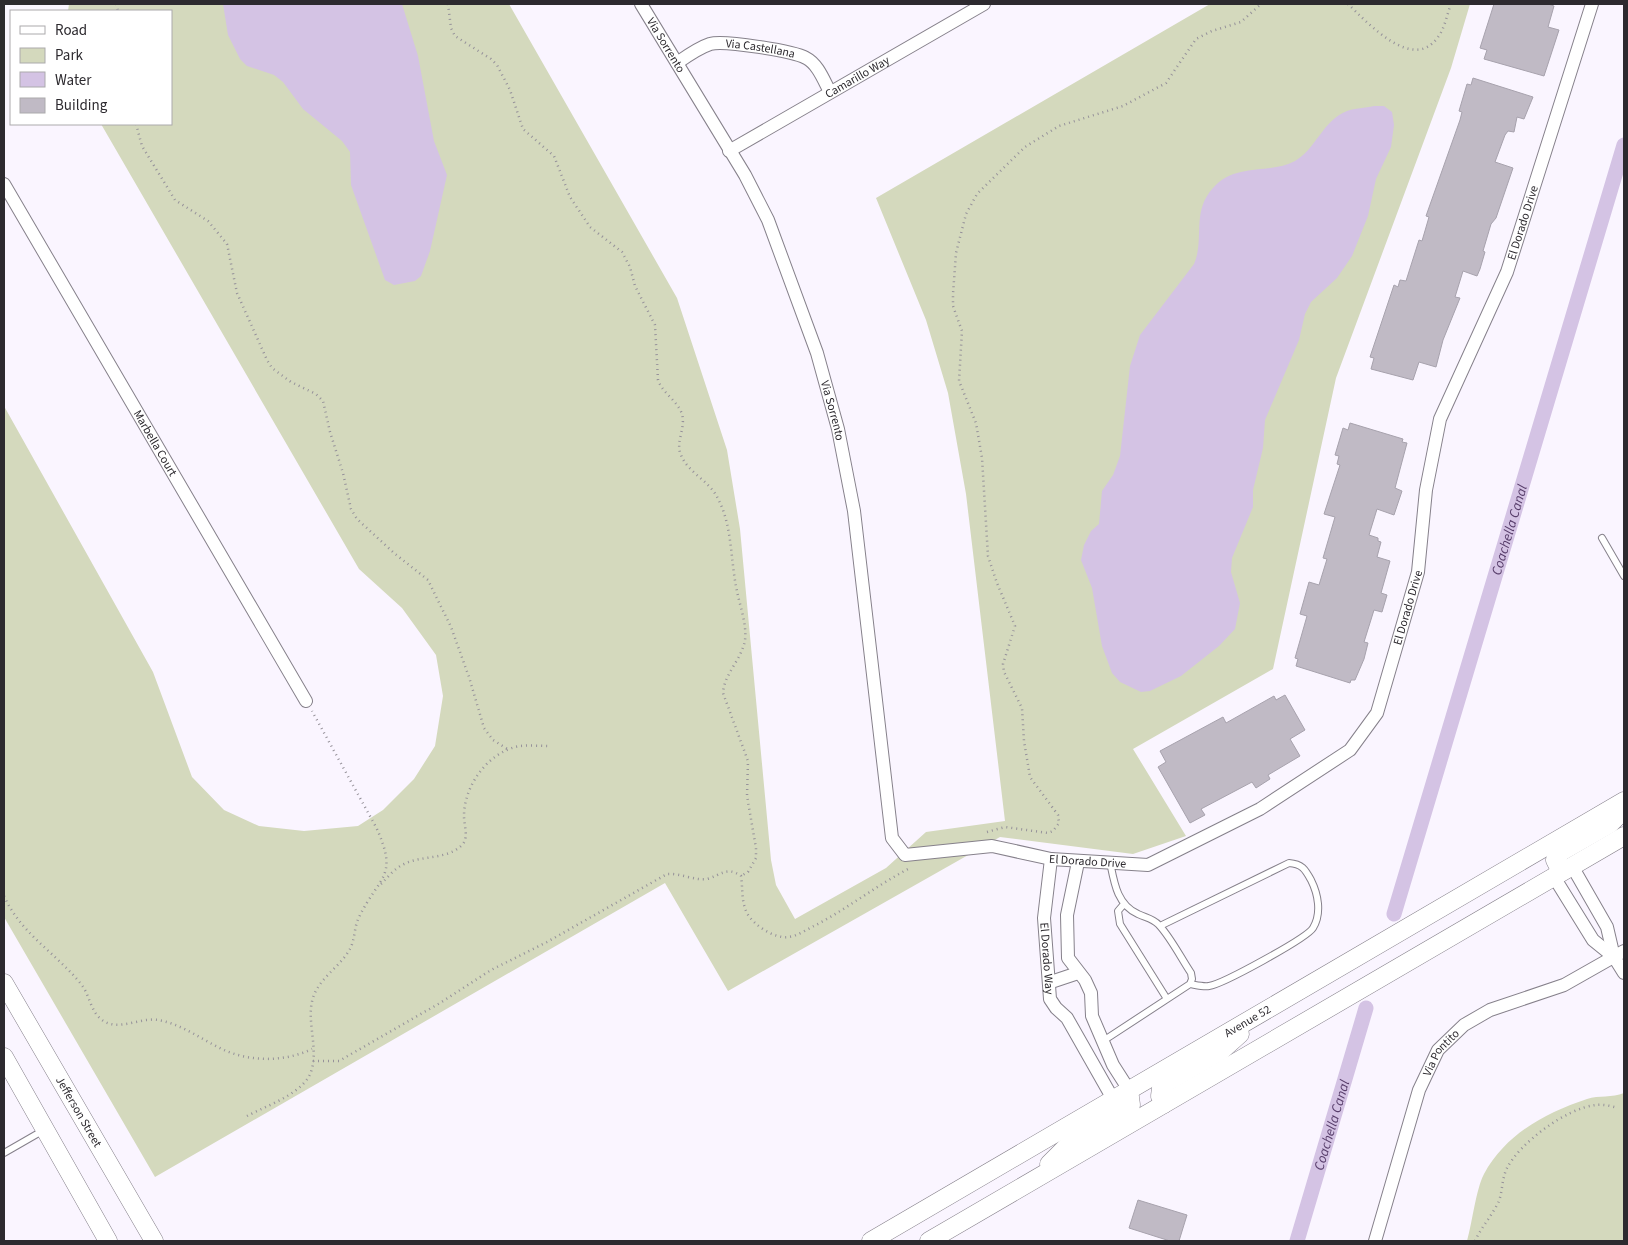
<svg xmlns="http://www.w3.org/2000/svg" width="1628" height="1245" font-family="'Source Sans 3',sans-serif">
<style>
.green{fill:#d4d9bd}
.water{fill:#d4c3e4}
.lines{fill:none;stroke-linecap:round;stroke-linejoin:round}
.canal{stroke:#d4c3e4;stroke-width:15}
.building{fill:#c0bac5;stroke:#a7a2ad}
.service-casing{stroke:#86818b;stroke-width:8}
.minor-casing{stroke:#86818b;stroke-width:14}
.secondary-casing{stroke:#86818b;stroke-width:19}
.path{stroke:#96929a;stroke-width:2.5;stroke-dasharray:1 4;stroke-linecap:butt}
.service{stroke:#fff;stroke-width:6}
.minor{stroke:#fff;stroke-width:12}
.secondary{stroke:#fff;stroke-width:18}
.labels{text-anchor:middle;stroke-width:4;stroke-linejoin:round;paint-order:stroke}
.street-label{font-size:12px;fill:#2d2a2f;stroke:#fff}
.water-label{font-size:14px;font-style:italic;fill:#583e6b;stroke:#fff}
</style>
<rect width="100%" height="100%" fill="#faf5ff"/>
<!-- green -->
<path class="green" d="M69 4H509L677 298 727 450 740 529 771 860 776 885 795 919 886 868 926 832 1005 821 966 494 948 393 926 320 876 198 1210 4H1470L1451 68 1336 378 1273 669 1133 749 1186 836 1133 854 1000 837 728 991 665 883 155 1177 4 917V406L153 672 192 777 224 810 259 826 304 831 358 826 383 810 414 779 435 746 443 696 436 655 402 608 359 569 101 124H171V11H68Z
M1624 1093V1241H1467C1472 1224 1476 1189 1484 1174 1506 1134 1545 1113 1587 1099 1599 1095 1612 1098 1624 1093Z"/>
<!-- water -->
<path class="water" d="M223 4H402L418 56 434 141 447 175 430 251 421 276 415 281 394 285 385 280 351 185 350 152 342 141 303 109 283 82 274 75 247 66 240 59 228 35Z
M1374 106H1384L1392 112 1394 125 1391 147 1376 179 1368 216 1352 256 1337 278 1311 302 1305 314 1299 340 1265 420 1263 448 1253 490V507L1232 558 1231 572 1240 603 1235 629 1219 646 1181 676 1150 691 1141 692 1120 682 1112 673 1102 646 1092 588 1081 560 1084 545 1091 531 1099 524 1102 491 1113 475 1120 456 1130 366 1140 335 1194 264C1205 239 1191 212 1213 188 1236 162 1268 175 1295 161 1316 149 1323 120 1347 111 1355 108 1365 108 1374 106Z"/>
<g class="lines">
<!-- canal -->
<g class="canal">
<path id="s1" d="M1394 914 1624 145"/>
<path id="s2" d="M1297 1241 1366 1008"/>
</g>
</g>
<!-- building -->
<path class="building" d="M1494 4H1548L1554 6 1548 27 1559 30 1544 76 1484 59 1487 50 1480 48Z
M1473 78 1533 97 1524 119 1517 117 1514 132 1508 131 1505 135 1495 162 1513 168 1496 218 1491 224 1483 251 1485 252 1480 269 1477 276 1463 271 1455 297 1460 298 1443 340 1436 367 1419 362 1413 380 1371 369 1374 358 1370 357 1394 285 1398 287 1400 280 1406 281 1419 240 1422 241 1429 217 1426 216 1460 120 1462 112 1459 111 1467 84 1471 85Z
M1350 423 1403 439 1402 442 1407 443 1395 488 1402 491 1394 515 1377 509 1369 535 1378 538V541L1381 542 1377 557 1390 561 1381 593 1387 595 1382 612 1374 610 1364 642 1368 643 1364 659 1355 680H1351L1350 683 1296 666 1298 659 1295 658 1307 616 1300 614 1309 582 1319 585 1327 559 1323 558 1335 517 1324 514 1340 465 1337 464 1339 456 1335 455 1343 428 1348 430Z
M1285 695 1305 730 1290 739 1300 756 1268 775 1270 779 1256 788 1252 782 1201 809 1205 815 1190 823 1158 767 1166 762 1160 751 1223 717 1226 723 1274 696 1276 700Z
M1138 1200 1187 1215 1179 1241H1170L1129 1228Z"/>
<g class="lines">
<!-- service casing -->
<g class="service-casing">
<path id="service" d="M1602 538 1624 576
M1124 904 1118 911 1120 924 1167 999
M1160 926 1289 863C1302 864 1305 869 1311 880 1318 894 1322 913 1313 928 1307 938 1223 984 1209 986 1204 987 1196 985 1190 984
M1103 1041 1190 984 1192 979 1191 973C1181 958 1171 938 1159 925 1152 918 1146 918 1138 914 1117 905 1114 882 1110 862
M4 1153 44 1130"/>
</g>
<!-- minor casing -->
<g class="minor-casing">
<g id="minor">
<path id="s3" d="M641 4 745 175 768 220 817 353 838 429 854 511 892 838 905 855 992 846 1051 859 1148 865 1260 809 1350 750 1377 713 1418 572 1426 490 1440 419 1507 272 1592 4"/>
<path id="s4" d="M677 63C687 56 698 48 710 44 724 40 793 51 806 58 818 64 824 81 830 92"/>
<path id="s5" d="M729 151 984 4"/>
<path id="s6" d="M4 184 306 701"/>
<path id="s7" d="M1051 859 1044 918 1050 999 1056 1008 1067 1018 1113 1099"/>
<path d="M1078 862 1067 915 1068 958 1085 980 1091 993 1092 1016 1113 1065 1129 1090"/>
<path d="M1572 866 1607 927 1614 957 1624 973"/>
<path d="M1554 877 1593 940 1614 957"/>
<path d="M1051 982 1078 973"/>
<path id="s8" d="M1375 1241 1419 1090 1438 1050 1464 1025 1490 1010 1564 985 1624 951"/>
</g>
</g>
<!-- secondary casing -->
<g class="secondary-casing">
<g id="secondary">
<path d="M1561 872 1555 860 1561 852 1610 824 1624 810"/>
<path id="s9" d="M4 983 154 1241"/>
<path d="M4 1057 108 1241"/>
<path d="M1164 1104 1160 1096 1161 1088 1166 1083 1221 1051 1240 1034"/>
<path d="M1049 1164 1069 1144 1131 1105 1129 1090"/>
<path id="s10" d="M871 1241 1624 801"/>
<path d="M929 1241 1624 836"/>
</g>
</g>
<!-- path -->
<path class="path" d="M116 4 118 11
M448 4 451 28 455 36 491 59 497 65 510 90 523 129 554 156 570 197 590 227 622 252 630 267 635 286 655 325 658 380C663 394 677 400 682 414 686 428 675 443 681 455 687 471 707 480 716 495 733 524 730 560 737 591 740 607 747 624 745 640 742 659 724 674 723 693L748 761 747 796 756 848V858L748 872 741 876
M1348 4C1368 23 1413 73 1438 37 1445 28 1447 14 1451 4
M136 124 142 146 175 200 208 221 227 244 237 293 267 360 272 368 291 382 316 394 323 401 330 432 343 473 351 509 357 519 394 553 428 580 451 627 469 677 484 728 493 740 509 750
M987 832 1005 827 1048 833 1053 831 1059 823 1058 815 1030 777 1024 741 1022 708 1004 672 1003 664 1015 626 997 583 988 556 982 458 976 423 959 381 962 331 953 306V294L956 253 966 214 977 194 1025 147 1059 126 1123 106 1166 83 1196 39 1212 31 1241 22 1261 4
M381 884C388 877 395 868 404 864 422 855 447 860 462 845 469 838 464 825 464 816 464 785 489 751 520 746 530 745 541 746 551 746
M4 896C21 934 56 953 81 984 90 995 90 1011 102 1020 118 1032 140 1017 158 1020 182 1024 202 1040 224 1050 251 1062 285 1062 312 1049
M313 1061H339L440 1003 491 970 547 942 667 874C680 873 696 881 707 879 721 875 727 866 741 876 743 889 741 901 747 913 753 925 775 939 788 937 798 936 807 929 816 925 848 908 876 886 908 869
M247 1116C266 1106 296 1096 308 1078 322 1055 305 1022 313 998 319 978 340 967 350 949 355 940 354 927 359 917 380 875 399 877 376 827L312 711
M1475 1241C1481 1228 1490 1218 1497 1205 1503 1195 1501 1180 1507 1168 1520 1143 1566 1108 1596 1105 1603 1104 1611 1106 1618 1108"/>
<!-- service -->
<use href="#service" class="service"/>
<!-- minor -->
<use href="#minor" class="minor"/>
<!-- secondary -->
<use href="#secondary" class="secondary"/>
</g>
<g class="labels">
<!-- street labels -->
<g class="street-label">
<text dy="4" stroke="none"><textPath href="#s3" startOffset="48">Via Sorrento</textPath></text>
<text dy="4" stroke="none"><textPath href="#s4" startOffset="89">Via Castellana</textPath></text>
<text dy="4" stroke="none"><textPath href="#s5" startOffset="148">Camarillo Way</textPath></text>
<text dy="4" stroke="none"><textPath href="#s3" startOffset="1944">El Dorado Drive</textPath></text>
<text dy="4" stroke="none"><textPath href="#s3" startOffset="452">Via Sorrento</textPath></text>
<text dy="4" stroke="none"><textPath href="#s6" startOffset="300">Marbella Court</textPath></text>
<text dy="4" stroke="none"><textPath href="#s3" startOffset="1539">El Dorado Drive</textPath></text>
<text dy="4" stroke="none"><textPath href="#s3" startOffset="1090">El Dorado Drive</textPath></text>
<text dy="4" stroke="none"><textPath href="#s7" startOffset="100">El Dorado Way</textPath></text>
<text dy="4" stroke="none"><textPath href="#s10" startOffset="436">Avenue 52</textPath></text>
<text dy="4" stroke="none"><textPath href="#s8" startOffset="201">Via Pontito</textPath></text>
<text dy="4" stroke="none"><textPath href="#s9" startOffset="149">Jefferson Street</textPath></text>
</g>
<!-- water labels -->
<g class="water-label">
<text dy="5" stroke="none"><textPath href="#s1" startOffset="401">Coachella Canal</textPath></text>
<text dy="5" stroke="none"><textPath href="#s2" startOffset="121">Coachella Canal</textPath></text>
</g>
</g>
<!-- border -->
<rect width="1628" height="1245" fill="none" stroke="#2d2a2f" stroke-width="10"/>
<!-- legend -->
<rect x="10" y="10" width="162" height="115" fill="#ffffff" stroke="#abaaac"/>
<rect x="20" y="26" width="25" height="8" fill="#ffffff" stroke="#abaaac"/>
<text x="55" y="35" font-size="15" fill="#2d2a2f">Road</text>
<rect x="20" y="48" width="25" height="15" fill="#d4d9bd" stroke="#abaaac"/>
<text x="55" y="60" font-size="15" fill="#2d2a2f">Park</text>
<rect x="20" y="72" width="25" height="15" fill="#d4c3e4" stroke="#abaaac"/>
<text x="55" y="85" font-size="15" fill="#2d2a2f">Water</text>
<rect x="20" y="98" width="25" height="15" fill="#c0bac5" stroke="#abaaac"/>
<text x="55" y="110" font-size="15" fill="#2d2a2f">Building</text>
</svg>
